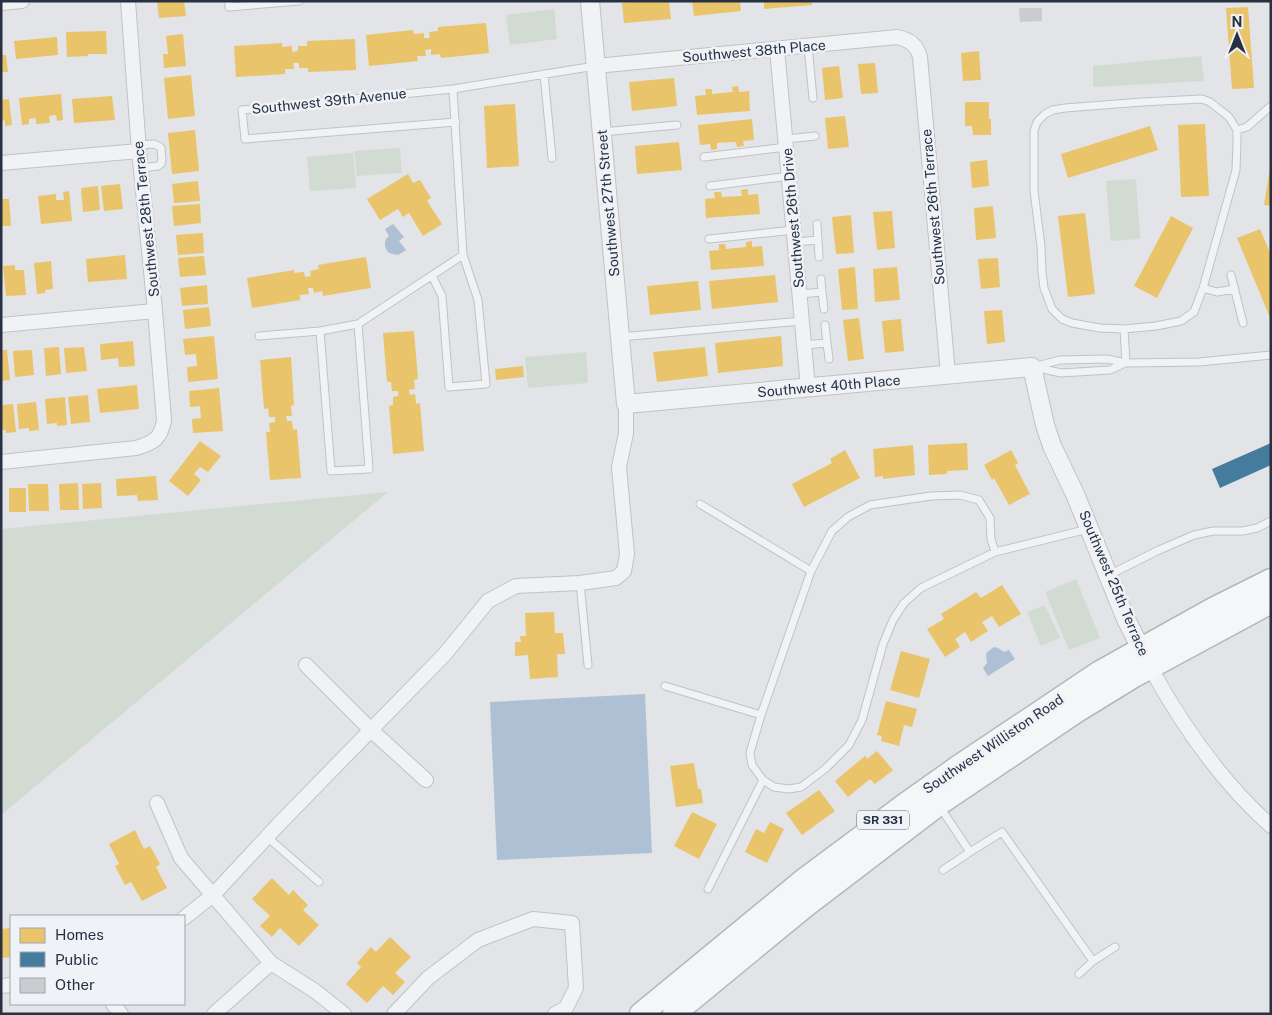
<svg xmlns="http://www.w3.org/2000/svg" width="1272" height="1015" font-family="'Public Sans',sans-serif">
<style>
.green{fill:#d2dbd2}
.water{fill:#aec0d4}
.homes{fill:#e9c46a}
.public{fill:#457b9d}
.building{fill:#cacccf}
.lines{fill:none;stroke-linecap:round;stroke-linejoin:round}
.service-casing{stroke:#c0c2c5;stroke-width:9}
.minor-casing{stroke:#c0c2c5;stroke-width:16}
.tertiary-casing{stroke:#c0c2c5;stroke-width:20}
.trunk-casing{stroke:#b4b7bc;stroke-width:25}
.service{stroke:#f1f2f4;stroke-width:7}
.minor{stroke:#f1f2f4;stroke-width:14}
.tertiary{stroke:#f1f2f4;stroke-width:18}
.trunk{stroke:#f5f6f7;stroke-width:22}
.labels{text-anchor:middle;stroke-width:5;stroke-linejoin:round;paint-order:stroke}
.shield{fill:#eff2f7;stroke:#636b78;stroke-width:1}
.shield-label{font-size:12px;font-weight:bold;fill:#273142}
.street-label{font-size:14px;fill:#273142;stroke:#eff2f7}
</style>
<rect width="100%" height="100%" fill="#e2e4e7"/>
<!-- green -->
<path class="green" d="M554 9 557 39 510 45 506 15Z
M1201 56 1204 81 1093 87V66Z
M400 148 402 173 357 176 354 151Z
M353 153 356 188 310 191 307 157Z
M1136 179 1140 239 1111 241 1106 181Z
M586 352 588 383 528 388 525 357Z
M388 492 1 815V529Z
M1076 579 1100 638 1069 650 1045 592Z
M1045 605 1060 638 1041 646 1027 612Z"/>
<!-- water -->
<path class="water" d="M393 224 404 237 399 241 406 250 398 255 389 253C384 248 383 241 389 236L385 229Z
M994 647 998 648 1004 652 1009 650 1015 659 988 676 983 668 987 663C986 652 984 654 994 647Z
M645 694 652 853 497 860 490 702Z"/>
<!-- homes -->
<path class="homes" d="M157 1H184L186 16 159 18Z
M638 1H669L671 19 624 23 622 3Z
M692 1H740L741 11 694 16Z
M764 1H812V5L764 9Z
M1248 7 1254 88 1232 89 1226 8Z
M486 23 489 53 441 58 440 54 431 55V49L425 50 426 56H417L418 61 369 66 366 35 413 30 414 34 424 33V38H430L429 32 438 31V27Z
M106 31 107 54H88V56L67 57 66 32Z
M183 34 186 66 164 68 163 54H168L166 36Z
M57 37 58 55 16 59 14 41Z
M355 39 356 70 308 72V68H299V63H293L294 69H285V74L236 77 234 46 282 43V47L292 46V52L298 51V46H307V41Z
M979 51 981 80 963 81 961 53Z
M1 55H6L8 72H1Z
M875 63 878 93 861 94 858 64Z
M839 66 843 98 825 100 822 68Z
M191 75 195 116 168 119 164 78Z
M674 78 677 106 632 111 629 82Z
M738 86 739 92 749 91 750 111 697 115 695 96 706 95 705 89H712V94L733 92 732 87Z
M61 94 63 120 57 121 56 115 49 116 50 123 36 124V118L29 119V124L22 125 19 98Z
M112 96 115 120 74 123 72 99Z
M9 99 12 125 5 126V120L1 121V100Z
M965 102H989V119H991V135H973L972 126H965Z
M515 104 519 166 487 168 484 106Z
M845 116 849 147 828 149 825 118Z
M752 119 754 140 743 141 744 146 737 147 736 142 717 143V149L711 150 710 144 700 145 698 125Z
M1205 124 1209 196 1181 197 1178 125Z
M1150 126 1158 150 1068 178 1061 154Z
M195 130 199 171 172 174 168 133Z
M679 142 682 170 637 174 635 146Z
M987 160 989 186 972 188 970 162Z
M1270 168H1271V206L1264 205Z
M408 174 413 183 420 180 431 198 427 201 442 224 423 236 409 213 403 217 398 209 380 220 367 199Z
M198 181 200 201 174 203 172 184Z
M120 184 123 209 104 211 101 186Z
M98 186 100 210 83 212 81 188Z
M748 189V195L758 194 760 214 706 218 705 199 715 198 714 192H721L722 197 742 196 741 190Z
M69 191 72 221 41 224 38 196 56 194V200H64L63 192Z
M1 199H9L11 226H1Z
M200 204 201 223 174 226 172 206Z
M993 206 996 238 976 240 974 208Z
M892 211 895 248 877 250 873 212Z
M1085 213 1095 294 1068 297 1058 216Z
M851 215 854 253 836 254 832 217Z
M1171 216 1193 228 1157 298 1134 286Z
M1260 229 1271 255V320L1237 238Z
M203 233 204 253 178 255 176 235Z
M752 241V247L762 246 764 266 711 270 709 251 719 250V244H725L726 249 746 247V242Z
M125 255 127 279 88 282 86 259Z
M204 256 206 275 180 277 178 258Z
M366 257 371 288 323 296 322 291 314 293 313 288H308L309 294 300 295V300L252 308 247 278 294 270V273L304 272 305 277 311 276 310 271 319 269 318 265Z
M998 258 1000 287 981 289 978 259Z
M51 261 53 289 45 290V293L37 294 34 263Z
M15 265V270H24L26 295 6 296 3 266Z
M855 267 858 309 842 310 838 269Z
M897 267 900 300 875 302 873 269Z
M775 275 778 302 712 309 709 281Z
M698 281 701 310 650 315 647 286Z
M207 285 208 304 182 306 180 288Z
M209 307 211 326 185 329 183 310Z
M1002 310 1005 342 987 344 984 311Z
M859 318 864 359 848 361 843 320Z
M901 319 904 351 885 353 882 321Z
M414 331 418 379 414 380 415 389 409 390 410 395 415 394 416 404 420 403 424 451 393 454 389 406 393 405V397L398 396V391H392L391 382H387L383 333Z
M214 336 218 379 188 382 187 367 197 366 196 354 185 355 183 339Z
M781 336 783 366 718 373 715 343Z
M133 341 135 366 119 367 118 358 101 360 100 344Z
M59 347 61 374 46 376 44 348Z
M84 347 87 371 66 373 64 348Z
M705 347 708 376 657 382 653 352Z
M1 350H7L10 380 1 381Z
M32 350 34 375 15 377 13 351Z
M291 357 294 405 291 406 292 416H286L287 421H292L293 430 297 429 301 478 270 480 266 432H270L269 423 275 422V417H269L268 408 264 409 260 360Z
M523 366 524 377 496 380 495 369Z
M137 385 139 409 100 413 97 389Z
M219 388 223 431 193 433 192 419 201 418 200 406 190 407 189 391Z
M88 395 90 422 71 424 68 397Z
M65 397 67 425 57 426V423L47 424 45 399Z
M36 402 39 430 29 431V428L19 429 17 404Z
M13 404 16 432 6 433V430H1V405Z
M200 441 221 456 208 472 200 467 194 474 201 480 188 496 169 481Z
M967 443 968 470 947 471V474L929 475 928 445Z
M913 445 915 475 883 479V476L875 477 873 449Z
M845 450 860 478 804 507 792 484 832 463 830 459Z
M1011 450 1018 463 1015 465 1030 494 1009 505 994 478 992 480 984 465Z
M156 476 158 500 138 501 137 495 117 496 116 479Z
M78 483 79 510H60L59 484Z
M101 483 102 508 83 509 82 484Z
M28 484H48L49 511H29Z
M9 488H26V512H9Z
M1002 585 1021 614 999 627 992 616 982 622 988 631 971 642 965 632 955 639 960 647 945 657 927 629 944 619 941 614 976 592 981 598Z
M554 612 555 633H563L565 654H557L558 677 530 679 528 655 515 656V642H521L520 636H526L525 613Z
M901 651 930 659 919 698 890 690Z
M886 701 917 709 912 727 904 725 899 746 881 741 882 736 877 735Z
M877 751 893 770 875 784 870 779 848 797 835 781 865 756 867 759Z
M694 763 698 789H701L703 803 676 807 670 766Z
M819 790 835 811 802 835 786 813Z
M692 812 717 824 699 859 674 846Z
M770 822 784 829 767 863 745 852 756 829 764 833Z
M135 830 144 849 150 846 160 864 156 867 167 888 142 901 131 882 125 885 115 866 119 864 109 844Z
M272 878 289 895 293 890 308 905 303 910 319 925 299 946 280 928 272 937 260 926 270 916 252 899Z
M11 928V957L2 958 1 929Z
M390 937 411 957 395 973 405 982 393 995 383 986 367 1003 346 984 361 967 357 963 371 947 376 952Z"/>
<!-- public -->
<path class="public" d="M1271 443V465L1220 488 1212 469Z"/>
<!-- building -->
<path class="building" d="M1019 8H1042V21L1020 22Z"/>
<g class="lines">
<!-- service casing -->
<g class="service-casing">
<path id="service" d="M229 1V7L299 1
M808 46 813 98
M544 74 552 158
M1202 99 1210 102 1229 117 1237 130V142L1236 170 1203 288 1194 312 1181 321 1156 326 1124 329 1100 328 1083 325 1072 323 1062 319 1052 309 1044 288 1042 272 1041 246 1034 191V131L1037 122 1045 114 1053 110 1065 108 1142 102Z
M456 122 245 139 242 110 453 89 595 66
M1237 130 1247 127 1271 106
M602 132 677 125
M786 139 815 136
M138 145 154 144 160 147 161 148 162 159 161 164 158 166 141 168
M704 157 786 147
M710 186 789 176
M817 224 818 240
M709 239 794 230
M795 242 818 240 819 257
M1231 275 1243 323
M432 276 442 296 449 387 486 384 478 300 463 255 453 89
M1203 288 1217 292 1235 289
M822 292 824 309
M800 294 822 292 821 279
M1124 329 1126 363
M320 331 331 471 369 469 358 324
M259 336 320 331 358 324 463 255
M620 337 802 321
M827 343 829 359
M804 345 827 343 825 325
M1033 367 1060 360 1107 359 1126 363 1199 362 1271 355
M1034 367 1061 373 1110 370 1125 363
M700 504 811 571
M995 552 991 539 990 518 979 500 960 495 931 496 870 505 848 517 832 531 811 571 761 715 750 753 752 765 763 780 774 787 789 789 801 787 825 769 849 745 862 720 883 644 893 620 904 603 921 588 995 552 1088 529
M1109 575 1159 550 1194 535 1213 531H1243L1257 528 1271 521
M580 583 588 665
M665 686 761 715
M940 807 970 852 1002 832 1093 961
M267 837 319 882
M943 870 970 852
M708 889 763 780
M1079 974 1093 961 1115 947"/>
</g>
<!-- minor casing -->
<g class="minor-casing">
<path id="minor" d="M1 3 22 1
M777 49 808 388
M596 66 897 37C908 39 917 45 920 57L948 374
M1 163 139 151
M1 325 155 311
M1 462 136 448C153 443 161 439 164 420L155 311 139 151 128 1
M306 665 371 730 426 780
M1150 667C1182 725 1220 781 1271 826
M157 803 181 858 271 963 315 991 344 1014
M184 918 213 895 279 824 445 654 488 601 516 586 580 583 616 578 624 571 627 554 619 467 626 433V404
M1 986 11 985
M113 1004 121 1014
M214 1014 271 963
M394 1014 428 978 478 940 533 919 572 923 576 988 566 1008 555 1014"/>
</g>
<!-- tertiary casing -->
<g class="tertiary-casing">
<path id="tertiary" d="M590 1 626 404 1032 367 1045 425 1052 446 1075 494 1126 619 1146 659"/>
</g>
<!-- trunk casing -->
<g class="trunk-casing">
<path id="trunk" d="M641 1014 805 879 903 806 958 767 1100 672 1213 609 1271 580
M674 1014 804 907 939 804 1077 711 1134 676 1271 602"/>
</g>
<!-- service -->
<use href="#service" class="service"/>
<!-- minor -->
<use href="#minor" class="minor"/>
<!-- tertiary -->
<use href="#tertiary" class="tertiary"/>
<!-- trunk -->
<use href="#trunk" class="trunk"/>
</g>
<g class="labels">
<!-- shield labels -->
<rect class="shield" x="857" y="810.5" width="52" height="19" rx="4"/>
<g class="shield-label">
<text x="883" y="824">SR 331</text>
</g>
<!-- street labels -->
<g class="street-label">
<text transform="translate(754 51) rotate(-5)" y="5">Southwest 38th Place</text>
<text transform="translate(329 101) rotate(-6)" y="5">Southwest 39th Avenue</text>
<text transform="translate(608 203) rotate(-95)" y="5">Southwest 27th Street</text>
<text transform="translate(933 207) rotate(-95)" y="5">Southwest 26th Terrace</text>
<text transform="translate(793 218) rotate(-95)" y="5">Southwest 26th Drive</text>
<text transform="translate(146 219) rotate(-96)" y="5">Southwest 28th Terrace</text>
<text transform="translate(829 386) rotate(-5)" y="5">Southwest 40th Place</text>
<text transform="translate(1114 583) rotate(67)" y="5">Southwest 25th Terrace</text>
<text transform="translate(993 744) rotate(-34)" y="5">Southwest Williston Road</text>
</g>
</g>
<!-- border -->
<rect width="1272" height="1015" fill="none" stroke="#273142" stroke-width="5"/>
<!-- legend -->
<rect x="10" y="915" width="175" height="90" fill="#eff2f7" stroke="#9fa5af"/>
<rect x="20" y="928" width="25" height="15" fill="#e9c46a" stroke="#9fa5af"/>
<text x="55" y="940" font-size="15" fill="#273142">Homes</text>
<rect x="20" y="952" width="25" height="15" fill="#457b9d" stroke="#9fa5af"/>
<text x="55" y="965" font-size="15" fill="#273142">Public</text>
<rect x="20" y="978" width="25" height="15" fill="#cacccf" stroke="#9fa5af"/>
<text x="55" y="990" font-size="15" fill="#273142">Other</text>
<!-- north arrow -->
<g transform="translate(1237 35)" stroke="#eff2f7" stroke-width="4" paint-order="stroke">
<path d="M0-4L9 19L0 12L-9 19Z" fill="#273142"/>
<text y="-8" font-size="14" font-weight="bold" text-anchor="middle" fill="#273142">N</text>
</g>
</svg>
